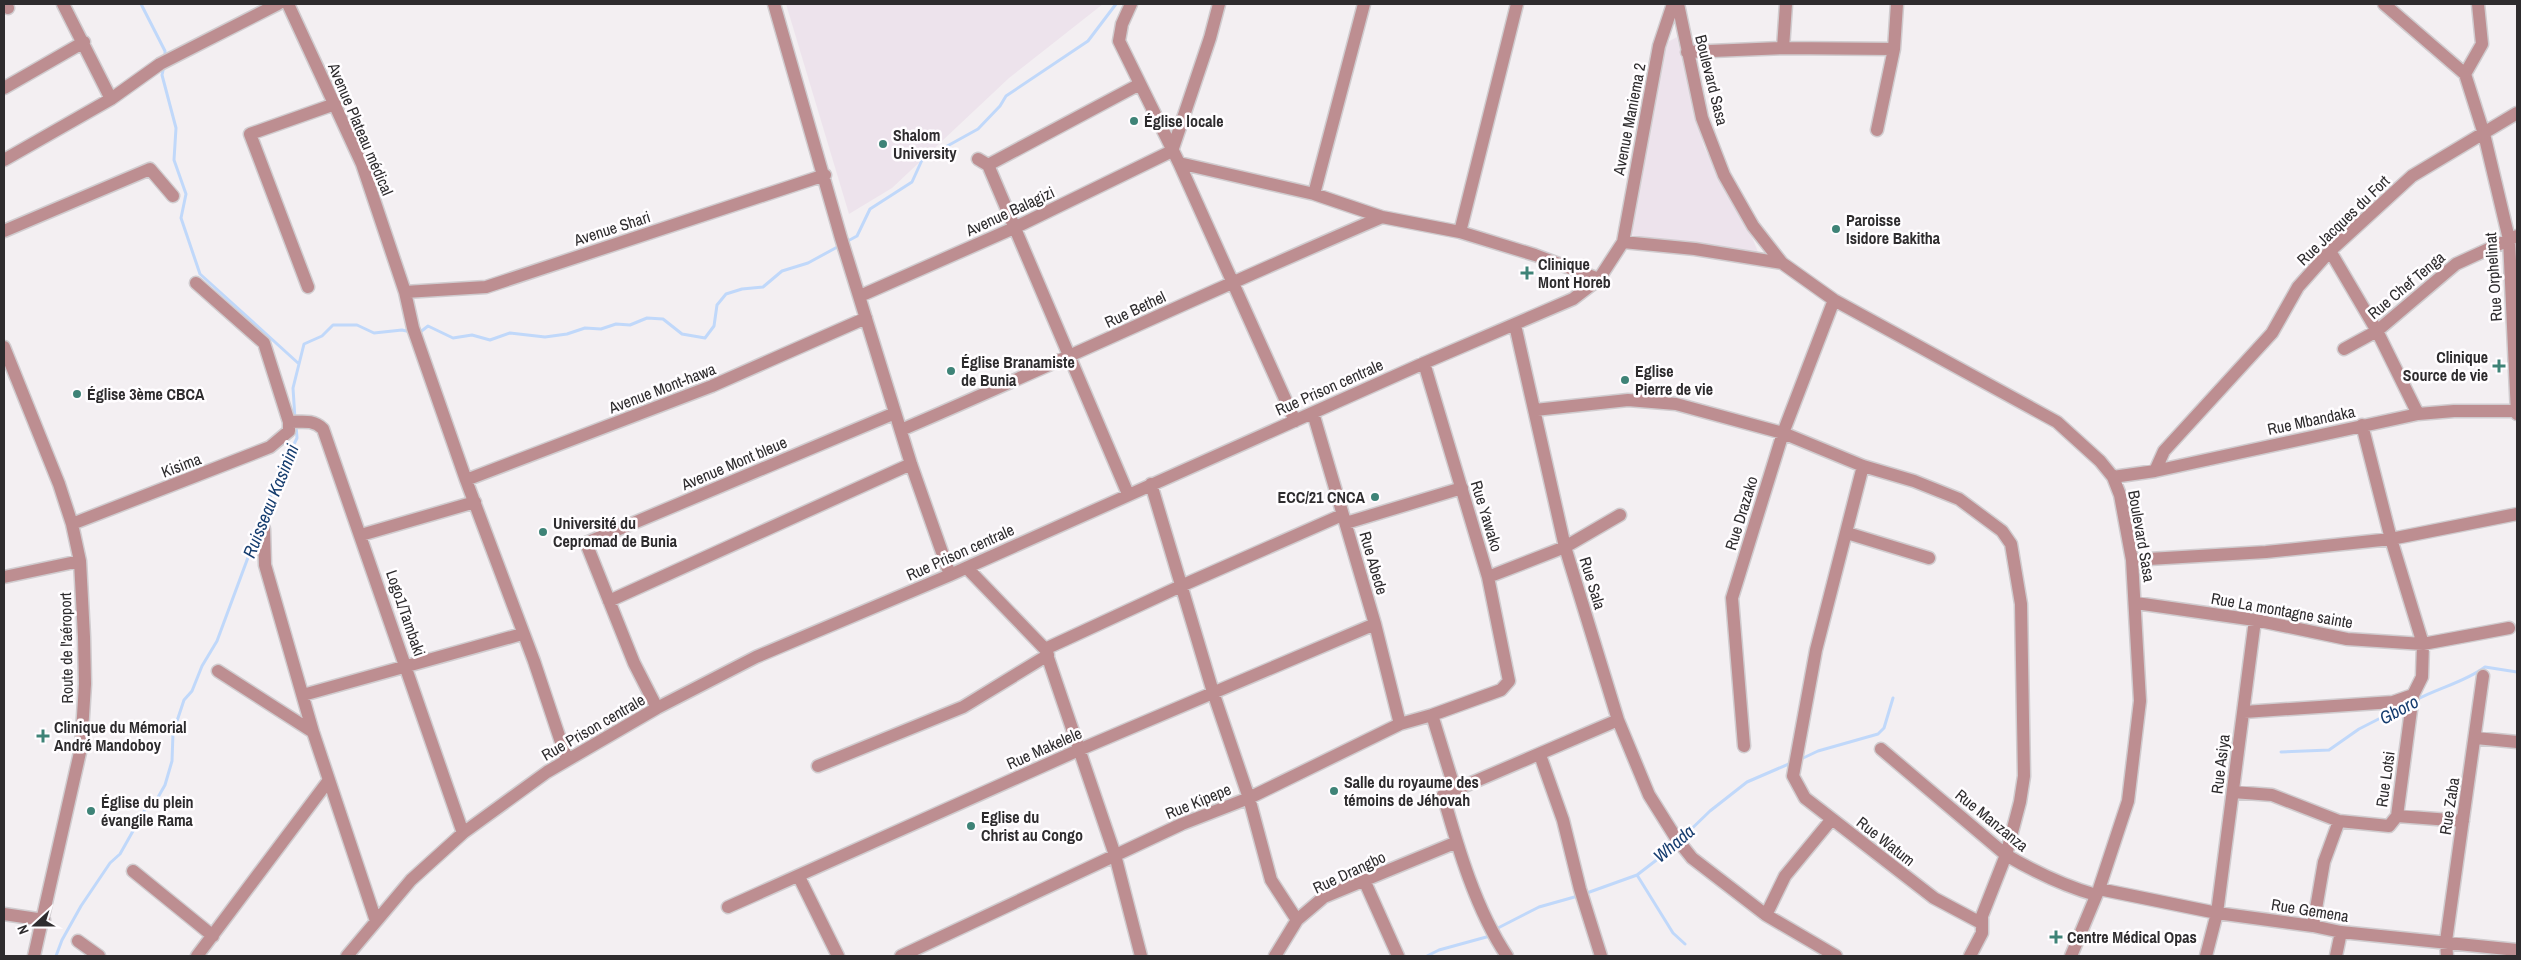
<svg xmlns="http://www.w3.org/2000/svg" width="2521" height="960" font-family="'Archivo Narrow',sans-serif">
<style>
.built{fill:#ede3ec}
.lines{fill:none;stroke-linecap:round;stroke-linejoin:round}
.stream{stroke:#c0d8fa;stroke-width:3}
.minor-casing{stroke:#d0cccf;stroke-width:15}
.minor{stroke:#bd8e91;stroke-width:12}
.poi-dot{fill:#3e8377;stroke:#fffdff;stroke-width:2}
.labels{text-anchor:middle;stroke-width:5;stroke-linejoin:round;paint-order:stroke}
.street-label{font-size:16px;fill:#2e2c2e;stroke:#fffdff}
.poi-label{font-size:16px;font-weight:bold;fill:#2e2c2e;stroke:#fffdff;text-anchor:start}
.water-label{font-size:18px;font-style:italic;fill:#153c6e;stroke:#fffdff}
</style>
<rect width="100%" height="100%" fill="#f3eff2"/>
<!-- built -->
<path class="built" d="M786 4H1103L1009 78 892 188 849 214Z
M1677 37 1704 147 1748 227 1760 257 1629 235 1662 45Z"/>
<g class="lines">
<!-- stream -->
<path class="stream" d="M141 4 165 51V57
M164 66 162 75 176 128 174 160 186 194 181 218 200 274 298 363
M846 242 857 236 870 209 912 182 922 160 978 129 1000 106 1006 96 1088 41 1116 4
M419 333 428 326 453 338 472 335 490 340 510 333 545 337 567 334 585 328 601 329 616 324 630 325 647 318 663 319 682 334 705 338 714 326 717 305 726 294 742 289 763 287 782 271 808 263 841 245
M295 419 293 388 304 344 322 336 333 325H357L374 333 402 330 411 332
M2416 700C2438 688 2465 682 2485 667L2517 672
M2281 752 2329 750 2359 729 2408 704
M1799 760 1818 751 1878 734 1884 728 1893 698
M1680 840 1710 811 1747 782 1791 763
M1637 875 1673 933 1685 944
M1584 894 1637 875 1676 845
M1496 929 1539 907 1578 896
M56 956 62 940 81 906 110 863 120 854 146 808 157 799 165 785 172 761 173 733 184 700 192 691 202 666 217 641 276 482 297 438 296 425
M1427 956 1439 950 1490 936"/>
<!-- minor casing -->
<g class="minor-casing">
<path id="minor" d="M6 4 8 8
M63 4 111 99
M288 4 362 164 405 292 413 328 466 480 534 661 567 760
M774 4 841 238 911 464 950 575
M1131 4 1122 24 1119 41 1179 163 1314 194 1382 217 1460 232 1535 255 1599 279
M1678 4 1702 118 1724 175 1753 226 1782 263 1834 300 2057 422 2100 461 2113 477 2120 495 2132 560 2140 701 2128 801 2099 889 2071 956
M2384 4 2465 74 2484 134 2509 239 2517 414
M1783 48 1786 4
M1687 52 1783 48 1894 49
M2465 74 2482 44 2478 4
M4 88 84 42
M1877 130 1894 49 1897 4
M1172 151 1210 38 1219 4
M978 159 988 165 1128 494
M4 160 111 99 160 64 278 4
M1179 163 1295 421
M988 165 1140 84
M1314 194 1364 4
M4 231 150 169 173 196
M1460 232 1517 4
M1623 242 1695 249 1782 263
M2330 251 2377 331 2418 414
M308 287 250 134 335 104
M405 292 486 287 825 175
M860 296 1014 228 1172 151
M1515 325 1565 547 1618 720 1649 795 1676 838 1692 858 1766 915 1836 956
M4 347 59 484 72 524 80 561 84 637 85 684 81 748 34 956
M2344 349 2377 331 2456 264 2517 236
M1535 410 1628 400 1676 404 1783 433 1863 466 1914 481 1959 499 2002 531 2011 544 2021 604 2024 776 2020 802 2006 855 1982 916V933L1970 956
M1313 413 1375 624 1400 724
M289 422C302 422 313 419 323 429L463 833
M901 430C1062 361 1221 286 1382 217
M1863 466 1816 650 1795 765 1793 776 1805 798 1934 898 1981 923
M2155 471 2164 451 2272 333 2298 287 2330 251 2412 176 2517 113
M2113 477 2155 471 2418 414 2454 411H2517
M466 480 712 386 866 318
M1151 484 1213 692 1249 798 1271 880 1297 920
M1346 523 1462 488
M72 524 270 447 289 431V422L264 343 196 283
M264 529 265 565 313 732 376 921
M1847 533 1929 558
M361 535 475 502
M2132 560 2266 552 2391 539 2517 514
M967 568 1045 649 1115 855 1141 956
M4 577 80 561
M1488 577 1565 547 1620 515
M609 601 911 464
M2136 603 2255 620 2347 639 2423 644 2509 628
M1045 649 1181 586 1342 515
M218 671 313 732
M303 695 522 634
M657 708 634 663 586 543 895 413
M2244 712 2393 702 2413 695 2422 677 2423 644 2391 539 2362 425
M1432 715 1455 790 1443 795C1458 848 1476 910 1507 956
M2476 738 2517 742
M1744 746 1732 598 1783 433 1834 300
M1881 749 2006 855C2035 872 2064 886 2096 895
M1540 755 1563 820 1580 889 1601 956
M818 766 963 707 1048 655
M1455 790 1618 720
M2233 792 2272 795 2339 821 2389 826 2397 816 2413 695
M2397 816 2463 821
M133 871 213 936
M799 877 838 956
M1364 880 1398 956
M2099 889 2217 913 2313 926 2341 932 2517 950
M728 907 1081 749 1375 624
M4 914 44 920
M1766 915 1785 876 1832 819
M2313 926 2324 862 2339 821
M78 941 99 956
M197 956 329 780
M347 956 411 880 463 833 547 772 657 708 756 657 950 575 1424 363 1573 299 1599 279 1623 242 1659 46 1673 4
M901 956 1182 824 1249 798 1400 724 1432 715 1501 690 1509 681 1488 577 1424 363
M1275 956 1297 920 1324 897 1457 842
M2206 956 2217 913 2255 620
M2336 956 2341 932
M2447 956 2446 941 2483 676"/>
</g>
<!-- minor -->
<use href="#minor" class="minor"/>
</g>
<!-- markers -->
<g class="poi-dot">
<circle cx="1134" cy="121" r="5"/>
<circle cx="883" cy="144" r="5"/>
<circle cx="1836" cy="229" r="5"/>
<path d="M1524.5 265.5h5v5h5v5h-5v5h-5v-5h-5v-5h5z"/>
<path d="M2496.5 358.5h5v5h5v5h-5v5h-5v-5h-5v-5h5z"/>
<circle cx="951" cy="371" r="5"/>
<circle cx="1625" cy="380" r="5"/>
<circle cx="77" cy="394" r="5"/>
<circle cx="1375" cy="497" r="5"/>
<circle cx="543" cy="532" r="5"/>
<path d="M40.5 728.5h5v5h5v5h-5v5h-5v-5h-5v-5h5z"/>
<circle cx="1334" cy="791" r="5"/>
<circle cx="91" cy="811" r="5"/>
<circle cx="971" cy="826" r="5"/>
<path d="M2053.5 929.5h5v5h5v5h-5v5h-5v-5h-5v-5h5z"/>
</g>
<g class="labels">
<!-- street labels -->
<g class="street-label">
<text transform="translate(1712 80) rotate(76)" y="6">Boulevard Sasa</text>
<text transform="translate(1629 119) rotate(-79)" y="6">Avenue Maniema 2</text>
<text transform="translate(361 129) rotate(67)" y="6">Avenue Plateau médical</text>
<text transform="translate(1010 211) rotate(-25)" y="6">Avenue Balagizi</text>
<text transform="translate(2343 220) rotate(-44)" y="6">Rue Jacques du Fort</text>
<text transform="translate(612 228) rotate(-18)" y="6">Avenue Shari</text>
<text transform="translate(2493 277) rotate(-94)" y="6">Rue Orphelinat</text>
<text transform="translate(2406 285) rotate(-40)" y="6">Rue Chef Tenga</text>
<text transform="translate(1135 309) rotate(-25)" y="6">Rue Bethel</text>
<text transform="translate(1329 387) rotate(-24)" y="6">Rue Prison centrale</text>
<text transform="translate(662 388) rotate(-21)" y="6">Avenue Mont-hawa</text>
<text transform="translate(2311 420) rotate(-12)" y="6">Rue Mbandaka</text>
<text transform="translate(734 463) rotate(-23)" y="6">Avenue Mont bleue</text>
<text transform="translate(181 465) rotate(-21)" y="6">Kisima</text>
<text transform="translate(1741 513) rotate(-73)" y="6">Rue Drazako</text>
<text transform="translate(1487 516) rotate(73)" y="6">Rue Yawako</text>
<text transform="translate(2142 536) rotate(80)" y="6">Boulevard Sasa</text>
<text transform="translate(960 552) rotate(-24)" y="6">Rue Prison centrale</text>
<text transform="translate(1374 563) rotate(74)" y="6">Rue Abede</text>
<text transform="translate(1593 583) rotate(73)" y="6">Rue Sala</text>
<text transform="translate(2282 610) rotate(10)" y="6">Rue La montagne sainte</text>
<text transform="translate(406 613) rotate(71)" y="6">Logo1/Tambaki</text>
<text transform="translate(66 648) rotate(-91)" y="6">Route de l'aéroport</text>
<text transform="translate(593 727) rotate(-30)" y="6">Rue Prison centrale</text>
<text transform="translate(1044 748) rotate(-24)" y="6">Rue Makelele</text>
<text transform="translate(2220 764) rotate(-83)" y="6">Rue Asiya</text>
<text transform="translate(2385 779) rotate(-82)" y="6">Rue Lotsi</text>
<text transform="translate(1198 801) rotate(-22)" y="6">Rue Kipepe</text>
<text transform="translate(2449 806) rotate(-81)" y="6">Rue Zaba</text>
<text transform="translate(1992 820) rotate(39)" y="6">Rue Manzanza</text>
<text transform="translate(1886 841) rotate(38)" y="6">Rue Watum</text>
<text transform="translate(1349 872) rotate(-25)" y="6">Rue Drangbo</text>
<text transform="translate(2310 910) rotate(9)" y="6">Rue Gemena</text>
</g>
<!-- poi labels -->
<g class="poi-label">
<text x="1144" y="127">Église locale</text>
<text x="893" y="141">Shalom<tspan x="893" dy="18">University</tspan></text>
<text x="1846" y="226">Paroisse<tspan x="1846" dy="18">Isidore Bakitha</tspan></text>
<text x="1538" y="270">Clinique<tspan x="1538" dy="18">Mont Horeb</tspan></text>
<text x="2488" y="363" text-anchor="end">Clinique<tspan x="2488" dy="18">Source de vie</tspan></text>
<text x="961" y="368">Église Branamiste<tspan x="961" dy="18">de Bunia</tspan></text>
<text x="1635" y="377">Eglise<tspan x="1635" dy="18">Pierre de vie</tspan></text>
<text x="87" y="400">Église 3ème CBCA</text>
<text x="1365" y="503" text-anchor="end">ECC/21 CNCA</text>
<text x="553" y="529">Université du<tspan x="553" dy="18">Cepromad de Bunia</tspan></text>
<text x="54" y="733">Clinique du Mémorial<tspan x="54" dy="18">André Mandoboy</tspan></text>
<text x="1344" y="788">Salle du royaume des<tspan x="1344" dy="18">témoins de Jéhovah</tspan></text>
<text x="101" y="808">Église du plein<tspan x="101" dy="18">évangile Rama</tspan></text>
<text x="981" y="823">Eglise du<tspan x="981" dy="18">Christ au Congo</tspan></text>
<text x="2067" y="943">Centre Médical Opas</text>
</g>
<!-- water labels -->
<g class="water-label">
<text transform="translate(271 501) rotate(-68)" y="6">Ruisseau Kasinini</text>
<text transform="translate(2399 710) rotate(-28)" y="6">Gboro</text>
<text transform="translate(1674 844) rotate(-40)" y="6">Whada</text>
</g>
</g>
<!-- border -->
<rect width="2521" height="960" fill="none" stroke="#2e2c2e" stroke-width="10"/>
<!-- north arrow -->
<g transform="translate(35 925) rotate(249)" stroke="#fffdff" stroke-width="4" paint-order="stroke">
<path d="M0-4L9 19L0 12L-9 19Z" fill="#2e2c2e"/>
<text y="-8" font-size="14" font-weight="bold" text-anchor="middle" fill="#2e2c2e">N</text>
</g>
</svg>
